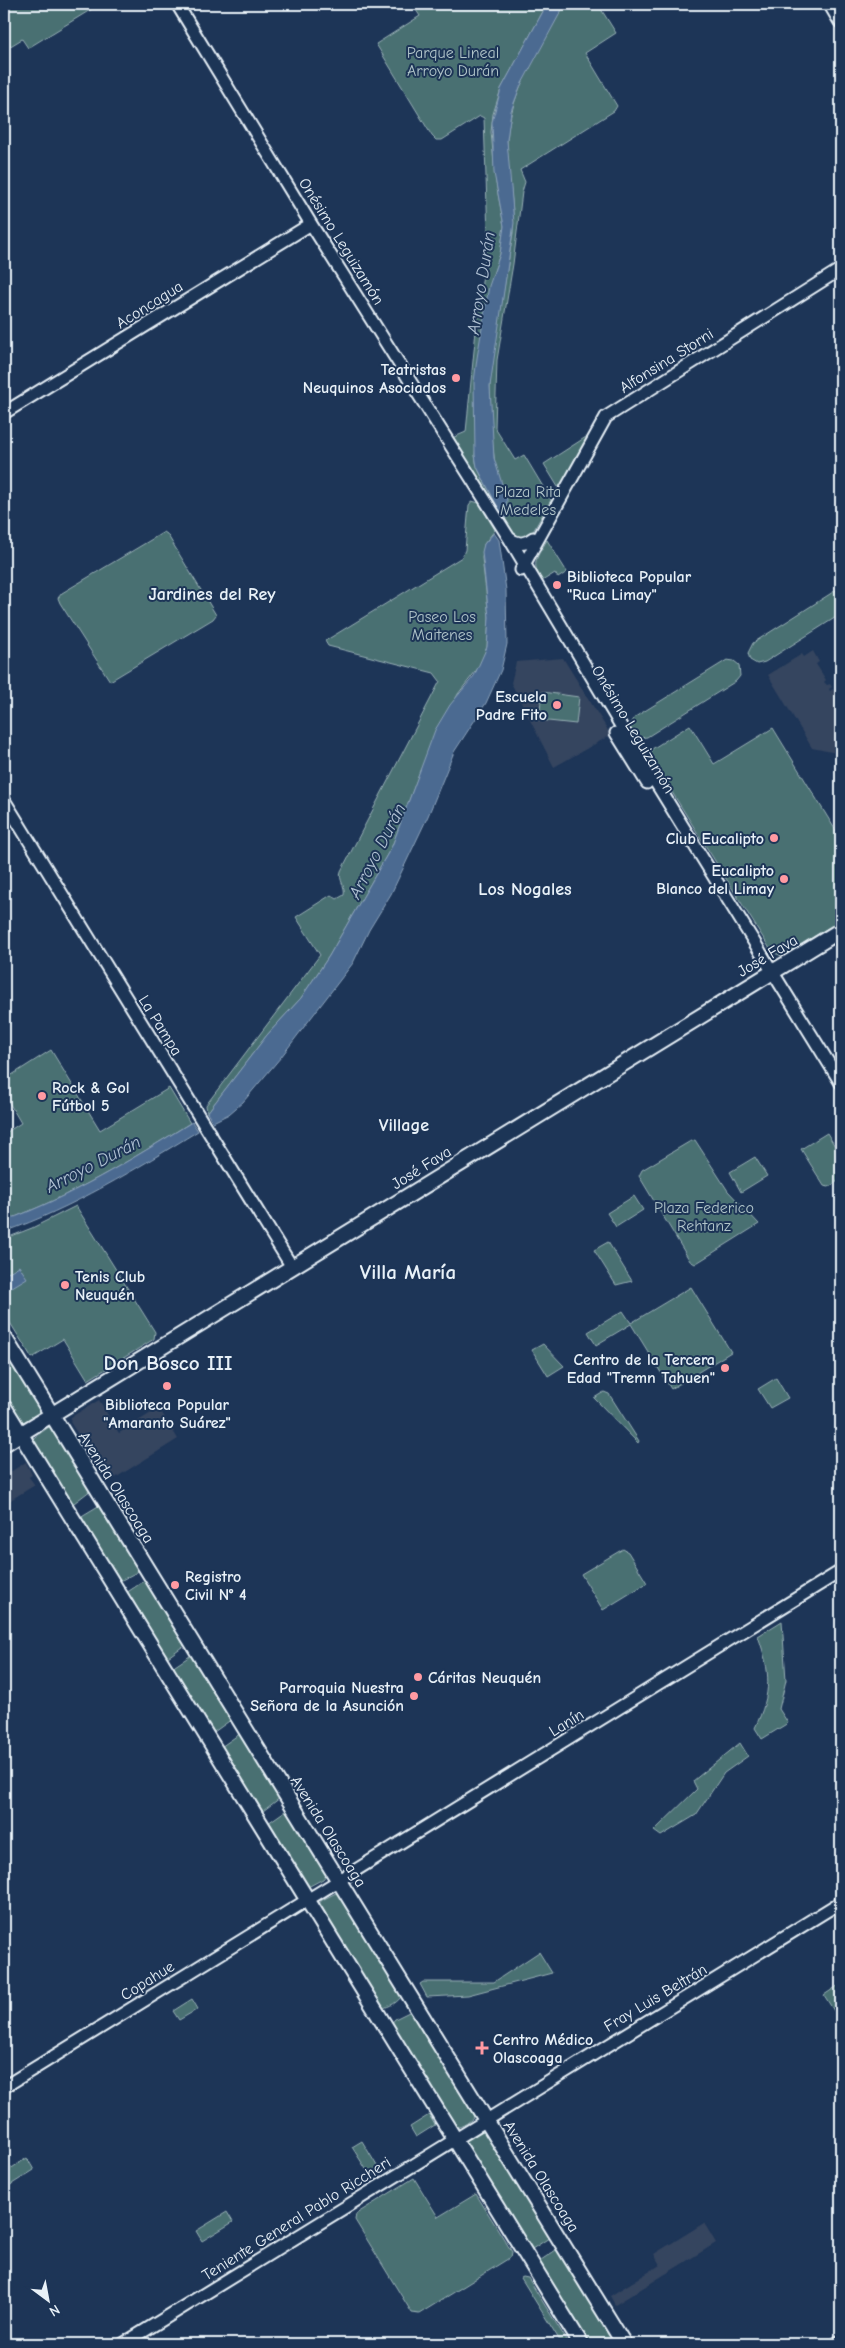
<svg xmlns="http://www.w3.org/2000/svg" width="845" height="2348" font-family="'Comic Neue',sans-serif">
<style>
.built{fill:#34445f}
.green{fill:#496f72;stroke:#98b0b5}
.water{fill:#4c6b91;stroke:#8aa1ba}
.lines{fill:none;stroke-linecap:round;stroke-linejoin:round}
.tertiary-casing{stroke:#e8f1f8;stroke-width:15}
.secondary-casing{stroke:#e8f1f8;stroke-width:18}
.trunk-casing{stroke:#e8f1f8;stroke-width:19}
.tertiary{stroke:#1d3557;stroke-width:11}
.secondary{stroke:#1d3557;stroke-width:14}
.trunk{stroke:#6a7074;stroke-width:15}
.poi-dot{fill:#ff9aa2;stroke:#1d3557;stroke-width:2}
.labels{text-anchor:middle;stroke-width:4;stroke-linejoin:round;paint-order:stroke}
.park-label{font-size:16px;fill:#b0c4c9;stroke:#1d3557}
.street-label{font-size:16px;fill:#e8f1f8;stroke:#1d3557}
.poi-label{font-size:16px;font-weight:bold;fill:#e8f1f8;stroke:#1d3557;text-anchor:end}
.water-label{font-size:18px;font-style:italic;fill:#b1c2d4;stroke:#1d3557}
.neighbourhood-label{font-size:18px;font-weight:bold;fill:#e8f1f8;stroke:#1d3557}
.district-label{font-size:21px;font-weight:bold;fill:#e8f1f8;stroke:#1d3557}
</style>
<rect width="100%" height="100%" fill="#1d3557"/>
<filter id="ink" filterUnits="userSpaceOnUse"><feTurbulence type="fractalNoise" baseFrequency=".02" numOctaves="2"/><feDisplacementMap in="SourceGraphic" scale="10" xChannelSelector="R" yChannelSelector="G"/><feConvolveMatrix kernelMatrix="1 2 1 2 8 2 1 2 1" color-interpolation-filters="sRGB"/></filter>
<g filter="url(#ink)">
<!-- built -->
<path class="built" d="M813 651 819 662 816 664 826 680 824 682 827 685 830 684 832 687 829 689 830 691 833 689 841 699V754L812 748 768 675 802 654 804 657Z
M563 658 611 735 554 767 511 683 516 662Z
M99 1400 119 1433 159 1408 178 1439 112 1480 106 1478 70 1422 71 1417Z
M26 1462 32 1475 29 1477 35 1485 9 1501 4 1492V1476Z
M704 2223 716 2243 615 2305 610 2296 660 2265 654 2254Z"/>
<!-- green -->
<path class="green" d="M4 4H100L28 48 22 39 4 50Z
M412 4H547L501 89 493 114 491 132 496 183 504 226 500 254 492 277 475 455C476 476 494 492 499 512L452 438 466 432 477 320 488 236 484 118 480 116 442 140H436L432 136 376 44 420 16Z
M565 4H603L599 6 616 33 585 53 617 106 614 111 520 170 525 182 522 192 513 264 497 360 495 428 515 460 524 455 551 500 531 535 519 541 504 523C511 497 497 481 494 456 490 430 490 402 490 375L513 233C515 202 506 172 507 141 510 90 541 47 565 4Z
M586 437 588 439 561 487H558L544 464Z
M472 501 479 503 495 530 484 544 482 558 489 617 487 647 479 667 458 694 420 771 392 846 329 956 301 998 267 1035 207 1113 206 1105 320 955 296 917 331 895 337 899 344 895C346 886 338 880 341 871L440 681 434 673 328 646 325 641 462 557 465 550 469 505Z
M164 532 167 534 216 615 213 619 110 681 60 603 58 598 62 593Z
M547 540 567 572 558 578 555 573 542 581C530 562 537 558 547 540Z
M841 587V614L765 662 757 664 750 660 748 653 753 643Z
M727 660 734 661 739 665 740 676 736 681 647 737 639 738 632 735 629 728 635 717Z
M542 692 579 697 576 724 539 720Z
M690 725 714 764 773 728 841 839V920L782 956 772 952 650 757 652 749Z
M51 1050 100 1130 169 1088 190 1123C131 1160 70 1197 4 1221V1134L21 1123 4 1094V1080Z
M827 1133 841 1156V1179L829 1187 824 1186 801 1149Z
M695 1140 728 1191 759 1224 695 1264 690 1261 639 1176 642 1170 689 1142Z
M755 1157 767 1176 741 1192 730 1172Z
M634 1196 643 1210 616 1227 607 1213Z
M76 1206 155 1332 154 1339 88 1380 63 1339 32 1358 4 1313V1239L32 1228Z
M608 1242 632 1281 616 1285 594 1250Z
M691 1287 731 1352 671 1389 631 1324 596 1345 588 1332 623 1311 631 1323Z
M543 1344 564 1366 548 1376 532 1350Z
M4 1348 43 1410 27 1421 20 1422C0 1400 4 1377 4 1348Z
M776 1378 788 1398 770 1408 758 1389Z
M604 1392 609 1394 639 1441 638 1443 594 1398Z
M49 1427H53L91 1490 74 1503 71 1504 32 1439Z
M100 1505 140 1569 137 1572 118 1582 80 1517Z
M623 1549 628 1552 647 1583 603 1610 581 1574Z
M144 1581H146L186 1644 168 1657 166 1658 126 1593Z
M782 1621 786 1680 779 1709 788 1723 762 1739 755 1728C772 1692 771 1673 758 1636Z
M190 1656H194L232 1719 214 1732 212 1733 172 1668Z
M238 1735H242L280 1798 263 1811 261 1812 221 1747Z
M740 1743 748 1756 724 1773 696 1815 661 1836 654 1831 697 1789 693 1781Z
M285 1811H289L327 1874 323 1879 306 1888 268 1823Z
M338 1892 402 1995C399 2002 389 2007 382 2008L318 1905 322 1900Z
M539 1952 552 1973 468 1995 427 1997 420 1984 423 1982H494Z
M839 1985 841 1988V2022L824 1995Z
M192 1999 198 2009 179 2020 173 2011Z
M411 2011 475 2115C472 2121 462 2127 455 2128L391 2024 395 2019Z
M429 2115 435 2125 416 2137 410 2127Z
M484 2129 551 2235 549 2238 532 2249 529 2250 463 2141Z
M362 2141 380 2171 371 2177 352 2147Z
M27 2158 34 2170 4 2189V2173Z
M414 2178 438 2217 476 2194 512 2252 511 2257 419 2314 412 2313 355 2220 356 2214Z
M227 2212 233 2222 202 2241 196 2231Z
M556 2250H558L620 2344H585L538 2262Z
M523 2277 528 2278 569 2344H562L521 2278Z"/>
<!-- water -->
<path class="water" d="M547 4H565L520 87 511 111 507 140 514 223 490 386 494 458 507 500 505 521 477 467 475 455 474 382 477 358 489 286 500 254 504 226 494 173 492 122 501 89Z
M494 533 499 540 506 590 507 644 501 670 486 703 454 752 428 816 391 894 369 930 353 963 281 1057 243 1102 229 1114 213 1122 207 1113 267 1035 301 998 329 956 392 846 435 730 450 705 474 676 487 647 489 617 482 552 484 544Z
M192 1122 198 1131C136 1169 73 1208 4 1232V1221C71 1197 132 1159 192 1122Z
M19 1266 27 1278 4 1292V1275Z"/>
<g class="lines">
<!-- tertiary casing -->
<g class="tertiary-casing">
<path id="tertiary" d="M177 4 311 224 509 538 624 731 841 1083
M4 413 311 224
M509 538C517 545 525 545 533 538
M521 570 606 417 841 269
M616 733 647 783
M4 800 292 1267
M4 2087 841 1571
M123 2344 841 1902"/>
</g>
<!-- secondary casing -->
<g class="secondary-casing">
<path id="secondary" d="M831 4 841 21
M4 1337 624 2344
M4 1407 581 2344
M4 1444 841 930"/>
</g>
<!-- trunk casing -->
<g class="trunk-casing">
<path id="trunk" d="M839 2344 841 2343"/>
</g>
<!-- tertiary -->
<use href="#tertiary" class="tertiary"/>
<!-- secondary -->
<use href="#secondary" class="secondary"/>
<!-- trunk -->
<use href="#trunk" class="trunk"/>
</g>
</g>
<!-- markers -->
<g class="poi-dot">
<circle cx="456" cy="378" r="5"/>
<circle cx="557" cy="585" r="5"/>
<circle cx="557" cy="705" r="5"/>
<circle cx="774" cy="838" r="5"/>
<circle cx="784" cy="879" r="5"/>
<circle cx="42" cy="1096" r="5"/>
<circle cx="65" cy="1285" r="5"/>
<circle cx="725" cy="1368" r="5"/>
<circle cx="167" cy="1386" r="5"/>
<circle cx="175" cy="1585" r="5"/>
<circle cx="418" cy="1677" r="5"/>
<circle cx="414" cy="1696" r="5"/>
<path d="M479.5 2040.5h5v5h5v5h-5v5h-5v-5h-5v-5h5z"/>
</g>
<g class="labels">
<!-- park labels -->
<g class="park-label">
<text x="453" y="58">Parque Lineal<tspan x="453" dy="18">Arroyo Durán</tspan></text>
<text x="528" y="497">Plaza Rita<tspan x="528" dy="18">Medeles</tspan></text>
<text x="442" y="622">Paseo Los<tspan x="442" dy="18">Maitenes</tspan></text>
<text x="704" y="1213">Plaza Federico<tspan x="704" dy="18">Rehtanz</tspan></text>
</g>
<!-- street labels -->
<g class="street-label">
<text transform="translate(342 241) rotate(58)" y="6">Onésimo Leguizamón</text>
<text transform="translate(149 304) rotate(-32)" y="6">Aconcagua</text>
<text transform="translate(666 360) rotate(-32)" y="6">Alfonsina Storni</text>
<text transform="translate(634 729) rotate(59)" y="6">Onésimo Leguizamón</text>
<text transform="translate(767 955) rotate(-31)" y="6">José Fava</text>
<text transform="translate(161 1025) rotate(58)" y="6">La Pampa</text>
<text transform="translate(421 1167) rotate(-32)" y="6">José Fava</text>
<text transform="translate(117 1487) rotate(58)" y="6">Avenida Olascoaga</text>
<text transform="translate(566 1722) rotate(-32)" y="6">Lanín</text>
<text transform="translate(329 1831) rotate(58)" y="6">Avenida Olascoaga</text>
<text transform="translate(147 1980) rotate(-32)" y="6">Copahue</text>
<text transform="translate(655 1997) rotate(-31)" y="6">Fray Luis Beltrán</text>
<text transform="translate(542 2176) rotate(58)" y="6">Avenida Olascoaga</text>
<text transform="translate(296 2218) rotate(-32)" y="6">Teniente General Pablo Riccheri</text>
</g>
<!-- poi labels -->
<g class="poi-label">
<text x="446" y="375">Teatristas<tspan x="446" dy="18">Neuquinos Asociados</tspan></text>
<text x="567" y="582" text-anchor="start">Biblioteca Popular<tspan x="567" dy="18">"Ruca Limay"</tspan></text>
<text x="547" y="702">Escuela<tspan x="547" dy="18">Padre Fito</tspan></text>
<text x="764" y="844">Club Eucalipto</text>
<text x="774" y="876">Eucalipto<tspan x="774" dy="18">Blanco del Limay</tspan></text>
<text x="52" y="1093" text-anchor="start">Rock &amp; Gol<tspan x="52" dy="18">Fútbol 5</tspan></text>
<text x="75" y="1282" text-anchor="start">Tenis Club<tspan x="75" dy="18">Neuquén</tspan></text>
<text x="715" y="1365">Centro de la Tercera<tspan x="715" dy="18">Edad "Tremn Tahuen"</tspan></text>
<text x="167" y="1410" text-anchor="middle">Biblioteca Popular<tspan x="167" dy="18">"Amaranto Suárez"</tspan></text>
<text x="185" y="1582" text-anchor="start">Registro<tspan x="185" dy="18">Civil N° 4</tspan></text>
<text x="428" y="1683" text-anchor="start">Cáritas Neuquén</text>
<text x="404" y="1693">Parroquia Nuestra<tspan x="404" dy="18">Señora de la Asunción</tspan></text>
<text x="493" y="2045" text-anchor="start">Centro Médico<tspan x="493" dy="18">Olascoaga</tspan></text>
</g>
<!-- water labels -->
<g class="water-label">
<text transform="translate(481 283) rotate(-81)" y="6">Arroyo Durán</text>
<text transform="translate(377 851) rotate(-63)" y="6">Arroyo Durán</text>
<text transform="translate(93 1164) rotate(-27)" y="6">Arroyo Durán</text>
</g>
<!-- neighbourhood labels -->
<g class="neighbourhood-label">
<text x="212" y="600">Jardines del Rey</text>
<text x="525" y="895">Los Nogales</text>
<text x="404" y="1131">Village</text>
</g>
<!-- district labels -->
<g class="district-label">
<text x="408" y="1279">Villa María</text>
<text x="168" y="1370">Don Bosco III</text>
</g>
</g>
<!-- margin -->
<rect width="845" height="2348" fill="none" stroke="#1d3557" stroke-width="20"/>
<rect x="10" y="10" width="825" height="2328" fill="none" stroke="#e8f1f8" stroke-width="2" filter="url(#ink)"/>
<!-- north arrow -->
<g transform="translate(48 2300) rotate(148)" stroke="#1d3557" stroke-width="4" paint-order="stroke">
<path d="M0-4L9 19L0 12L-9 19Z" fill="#e8f1f8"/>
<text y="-8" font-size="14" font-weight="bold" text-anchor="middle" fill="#e8f1f8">N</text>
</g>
</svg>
